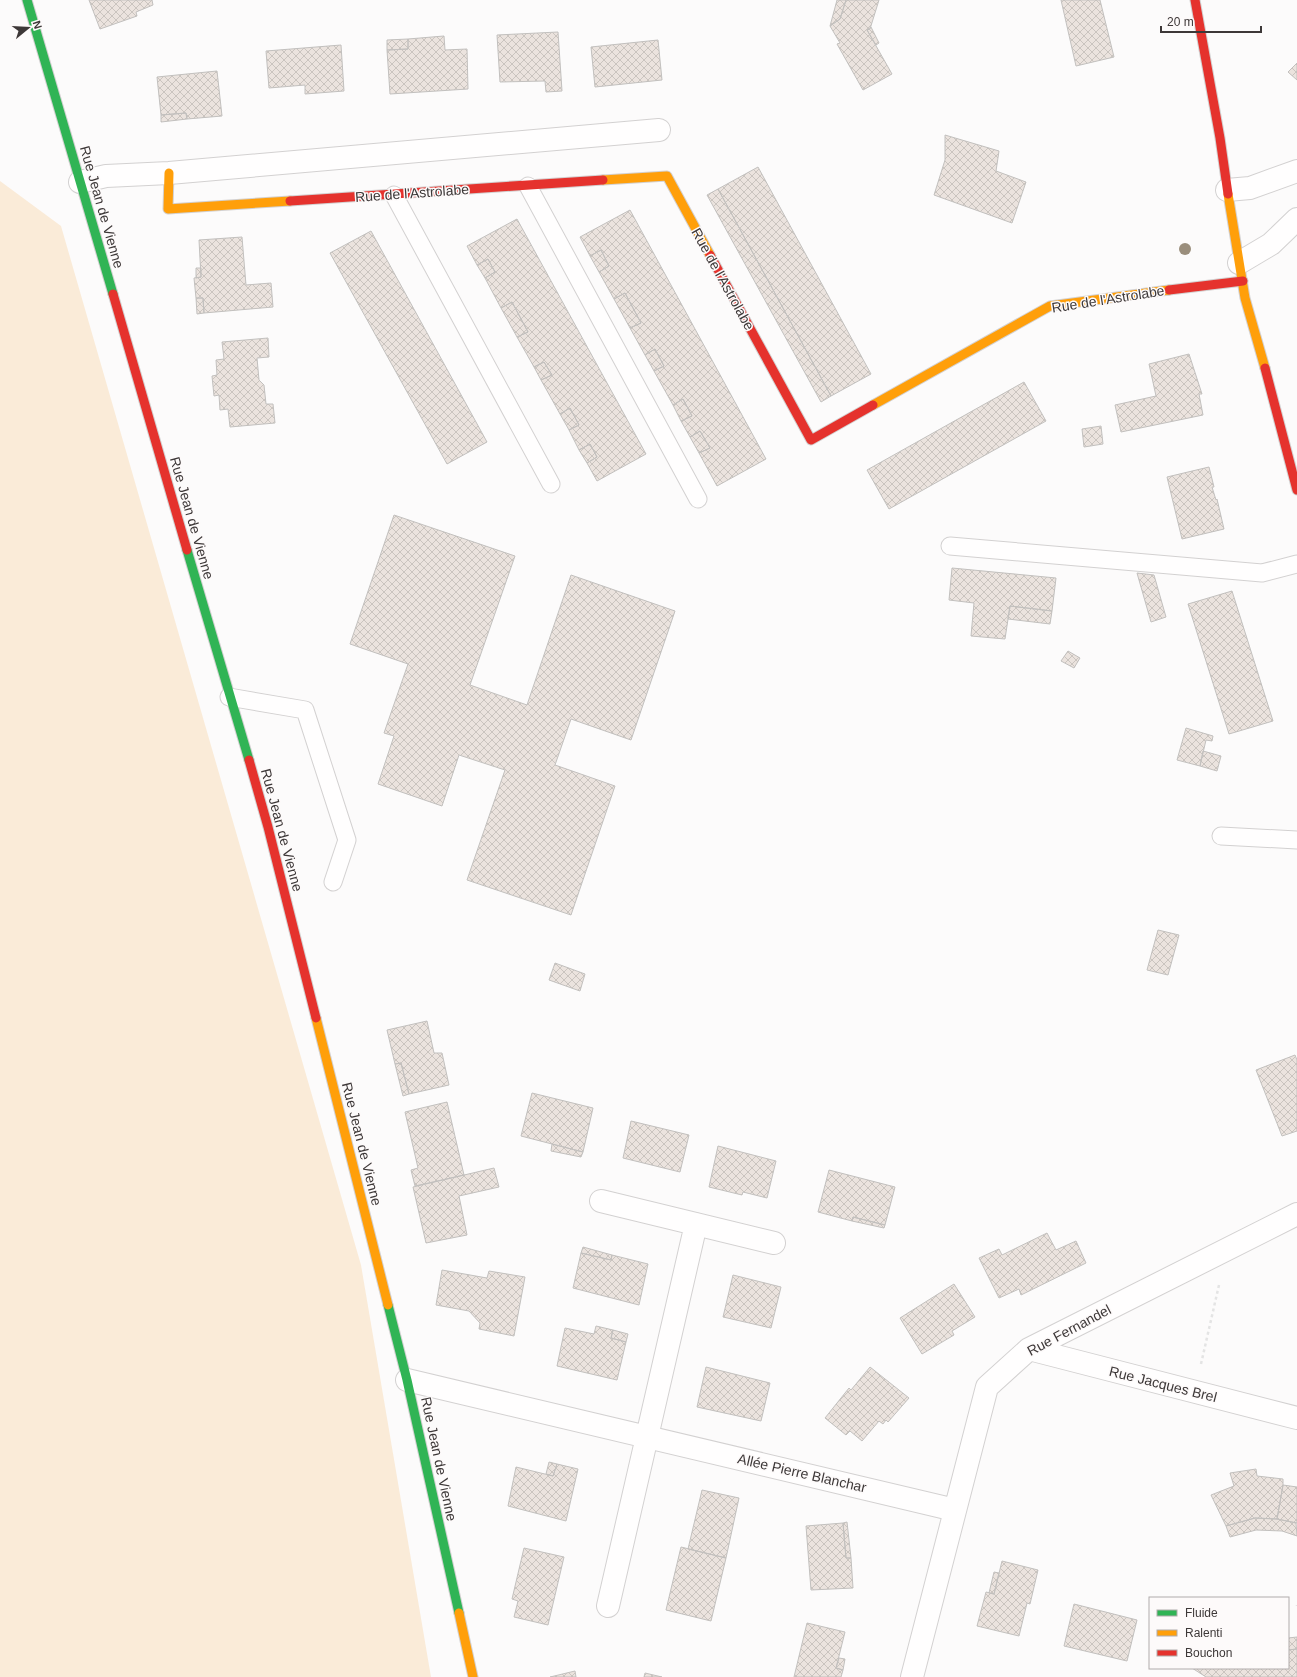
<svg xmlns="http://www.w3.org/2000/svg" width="1297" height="1677" font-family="Helvetica,sans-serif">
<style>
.green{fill:#faebd8}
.building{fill:url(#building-cross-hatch);stroke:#c2c0be}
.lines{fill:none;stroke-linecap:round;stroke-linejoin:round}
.lane-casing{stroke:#d3d1d1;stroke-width:19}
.street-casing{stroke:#d3d1d1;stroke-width:24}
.fast-casing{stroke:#d3d1d1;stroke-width:11}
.slow-casing{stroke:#d3d1d1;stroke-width:11}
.jam-casing{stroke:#d3d1d1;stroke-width:11}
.path{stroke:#e4e4e4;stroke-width:2.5;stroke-dasharray:3 3;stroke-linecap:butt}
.lane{stroke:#fffefe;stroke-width:17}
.street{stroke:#fffefe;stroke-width:22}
.fast{stroke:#30b455;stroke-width:9}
.slow{stroke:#ff9f0a;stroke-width:9}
.jam{stroke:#e5322d;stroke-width:9}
.tree{fill:#9a8e7c}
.labels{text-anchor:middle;stroke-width:3;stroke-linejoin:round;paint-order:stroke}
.street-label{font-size:14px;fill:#3d3838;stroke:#fdfafa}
</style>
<defs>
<pattern id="building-cross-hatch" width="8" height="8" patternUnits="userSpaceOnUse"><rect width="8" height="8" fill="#ebe3de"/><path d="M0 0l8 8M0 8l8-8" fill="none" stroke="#cac4bf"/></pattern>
</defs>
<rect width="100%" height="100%" fill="#fcfbfb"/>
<!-- green -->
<path class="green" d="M0 181 61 226 361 1265 431 1677H0Z"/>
<!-- building -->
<path class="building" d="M89 0H152L153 5 136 12 137 16 100 29Z
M837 0H846L840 19 830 26Z
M846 0H879L870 29 867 30 892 74 863 90 837 44 840 43 830 26 840 19Z
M1061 0H1100L1114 57 1076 66Z
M871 27 879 43 876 45 867 30Z
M558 32 562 91 546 92 545 81 500 82 497 35Z
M444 36 445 50 467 49 468 89 390 94 387 50 408 49V39Z
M408 39V49L387 50V40Z
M658 40 662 80 595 87 591 47Z
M341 45 344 91 305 94V85L269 88 266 51Z
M1297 63V80L1288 72Z
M217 71 222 116 187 119 186 113 161 115 157 77Z
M186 113 187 119 161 122V115Z
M945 135 999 151 996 171 1026 182 1012 223 934 195 945 160Z
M758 167 871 374 831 396 718 189Z
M718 189 831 396 821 402 707 195Z
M630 210 766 459 717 486 699 453 710 448 700 431 690 437 681 421 692 416 683 399 673 405 654 371 664 366 655 349 645 355 630 328 641 323 625 293 614 299 599 272 609 266 601 250 590 256 580 237Z
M517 219 646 454 597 481 587 463 597 457 590 444 579 450 569 430 579 425 570 408 560 414 541 380 552 375 544 362 534 367 517 337 528 332 512 302 501 308 485 278 495 272 488 259 477 265 467 246Z
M371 231 487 442 447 464 330 253Z
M242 237 246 285 271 283 273 307 204 313 203 298H196L194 278 201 277 199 240Z
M601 250 609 266 599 272 590 256Z
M488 259 495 272 485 278 477 265Z
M196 268H201V277L196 278Z
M625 293 641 323 630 328 614 299Z
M196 298H203L204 313 197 314Z
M512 302 528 332 517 337 501 308Z
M268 338 269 357 257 358 259 380 264 385 266 404H273L275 423 230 427 228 409 220 410 219 395 214 396 212 376 217 375 216 360 224 359 222 342Z
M655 349 664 366 654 371 645 355Z
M1189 354 1202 394H1199L1203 415 1121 432 1115 405 1156 396 1149 364Z
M544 362 552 375 541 380 534 367Z
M1024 382 1046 421 889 509 867 470Z
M683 399 692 416 681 421 673 405Z
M570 408 579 425 569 430 560 414Z
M1101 426 1103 444 1084 447 1082 429Z
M700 431 710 448 699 453 690 437Z
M590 444 597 457 587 463 579 450Z
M1209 467 1214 487H1212L1216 500 1217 499 1224 529 1182 539 1167 477Z
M394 515 515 556 470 685 527 705 571 575 675 611 631 740 571 719 555 765 615 786 571 915 467 880 505 770 459 755 442 806 378 784 394 736 384 733 408 664 350 644Z
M952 568 1056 578 1052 611 1010 606 1005 639 971 636 974 603 949 600Z
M1137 573 1154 575 1166 617 1151 622Z
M1232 591 1273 721 1229 734 1188 604Z
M1010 606 1052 611 1050 624 1008 619Z
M1068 651 1080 658 1074 668 1061 661Z
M1186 728 1213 736 1212 741 1206 740 1200 766 1177 760Z
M1203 751 1221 756 1217 771 1200 766Z
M1158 930 1179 935 1168 975 1147 970Z
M555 963 585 974 580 991 549 980Z
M427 1021 434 1053H442L449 1085 409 1094 401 1063 395 1064 387 1030Z
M1295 1055 1297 1060V1131L1282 1136 1256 1070Z
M401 1063 409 1094 403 1096 395 1064Z
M532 1093 593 1108 583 1152 521 1136Z
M447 1102 464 1175 415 1186 411 1170 418 1168 405 1112Z
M631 1121 689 1135 680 1172 623 1158Z
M552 1144 583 1152 581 1157 551 1151Z
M718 1146 776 1161 767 1198 743 1192 742 1195 709 1187Z
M494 1168 499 1187 459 1196 467 1235 426 1243 413 1187Z
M829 1170 895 1187 885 1225 853 1217 852 1221 818 1212Z
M853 1217 885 1225 884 1228 852 1221Z
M1047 1233 1056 1250 1076 1241 1086 1263 1021 1295 1019 1289 999 1298 979 1258 999 1249 1002 1255Z
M583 1247 612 1255 611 1260 581 1253Z
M581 1253 611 1260 612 1255 648 1264 639 1305 573 1288Z
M442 1270 487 1278 489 1271 525 1277 514 1336 479 1329 480 1323 469 1311 436 1305Z
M733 1275 781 1287 771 1328 723 1317Z
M954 1284 975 1317 952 1331 954 1335 922 1354 900 1318Z
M596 1326 613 1330 611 1338 626 1342 617 1380 557 1366 565 1328 594 1334Z
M613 1330 628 1334 626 1342 611 1338Z
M706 1367 770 1383 761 1421 697 1407Z
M870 1367 909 1398 888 1422 886 1420 883 1424 879 1421 862 1441 850 1431 846 1435 825 1418 849 1388 851 1390Z
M549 1462 557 1464 553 1476 546 1474Z
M557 1464 578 1469 566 1521 508 1506 516 1467 553 1476Z
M1256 1469 1257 1476 1283 1479V1485L1277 1519 1255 1518 1226 1526 1211 1495 1234 1486 1230 1473Z
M1283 1485 1297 1487V1523L1277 1519Z
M702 1490 739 1498 726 1558 688 1549Z
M1255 1518 1277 1519 1296 1523 1297 1536 1282 1531 1256 1530 1230 1537 1226 1526Z
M847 1522 851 1558H846L843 1523Z
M843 1523 846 1558H851L853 1588 811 1590 806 1526Z
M681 1547 726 1558 711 1621 666 1610Z
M524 1548 564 1557 548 1625 514 1617 518 1601 512 1599Z
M1002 1561 1038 1570 1030 1604 1027 1603 1019 1636 977 1626 986 1592 994 1594Z
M994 1572 999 1573 994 1594 989 1593Z
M1074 1604 1137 1620 1127 1661 1064 1646Z
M807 1623 845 1632 836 1668 843 1670 841 1677H794Z
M1297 1637V1649L1288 1650V1638Z
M1297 1649V1677H1206L1192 1668H1288V1650Z
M839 1658 845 1659 843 1670 836 1668Z
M575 1671 576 1677H550Z
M645 1673 662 1677H644Z"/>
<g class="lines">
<!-- lane casing -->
<g class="lane-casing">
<path id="lane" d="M528 186 698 499
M394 195 551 484
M950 546 1262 573 1297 564
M229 697 305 710 347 840 333 882
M1221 836 1297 840"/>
</g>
<!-- street casing -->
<g class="street-casing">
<path id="street" d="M80 182 106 176 169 173 659 130
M1227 190 1250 188 1297 171
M1239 263 1271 244 1297 219
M601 1201 774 1243
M1029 1349 1297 1418
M407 1380 955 1510
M608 1606 696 1224
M912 1677 987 1387 1029 1349 1297 1214"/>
</g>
<!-- fast casing -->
<g class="fast-casing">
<path id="fast" d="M27 0 113 294
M187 550 249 760
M388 1305 407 1380 459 1613"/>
</g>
<!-- slow casing -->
<g class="slow-casing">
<path id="slow" d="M169 173 168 209 290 201
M603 180 667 176 710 255
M1228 194 1245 298 1265 368
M873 405 1050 306 1169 290
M316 1018 388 1305
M459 1613 473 1677"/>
</g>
<!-- jam casing -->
<g class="jam-casing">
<path id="jam" d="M1195 0 1220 138 1228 194
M290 201 603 180
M710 255 811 440 873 405
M1169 290 1243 281
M113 294 187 550
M1265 368 1297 490
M249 760 268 827 316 1018"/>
</g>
<!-- path -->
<path class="path" d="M1201 1364 1219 1285
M1297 1605V1606"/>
<!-- lane -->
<use href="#lane" class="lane"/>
<!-- street -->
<use href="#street" class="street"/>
<!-- fast -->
<use href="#fast" class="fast"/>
<!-- slow -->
<use href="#slow" class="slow"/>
<!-- jam -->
<use href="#jam" class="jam"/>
</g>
<!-- trees -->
<circle class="tree" cx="1185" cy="249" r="6"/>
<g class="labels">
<!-- street labels -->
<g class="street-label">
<text transform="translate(412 193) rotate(-4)" y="5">Rue de l'Astrolabe</text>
<text transform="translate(102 207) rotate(74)" y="5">Rue Jean de Vienne</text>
<text transform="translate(723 279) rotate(61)" y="5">Rue de l'Astrolabe</text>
<text transform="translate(1108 299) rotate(-9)" y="5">Rue de l'Astrolabe</text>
<text transform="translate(192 518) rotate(74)" y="5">Rue Jean de Vienne</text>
<text transform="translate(282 830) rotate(75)" y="5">Rue Jean de Vienne</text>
<text transform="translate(362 1144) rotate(76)" y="5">Rue Jean de Vienne</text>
<text transform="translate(1069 1330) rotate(-28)" y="5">Rue Fernandel</text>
<text transform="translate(1163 1384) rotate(14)" y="5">Rue Jacques Brel</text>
<text transform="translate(439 1459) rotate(78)" y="5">Rue Jean de Vienne</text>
<text transform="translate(802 1473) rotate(13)" y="5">Allée Pierre Blanchar</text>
</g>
</g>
<!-- legend -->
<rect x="1149" y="1597" width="140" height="72" fill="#fdfafa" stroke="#b0acac"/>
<rect x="1157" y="1610" width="20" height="6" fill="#30b455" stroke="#b0acac"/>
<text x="1185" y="1617" font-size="12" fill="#3d3838">Fluide</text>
<rect x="1157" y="1630" width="20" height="6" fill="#ff9f0a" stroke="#b0acac"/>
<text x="1185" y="1637" font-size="12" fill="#3d3838">Ralenti</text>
<rect x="1157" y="1650" width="20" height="6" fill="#e5322d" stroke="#b0acac"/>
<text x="1185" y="1657" font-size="12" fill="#3d3838">Bouchon</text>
<!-- north arrow -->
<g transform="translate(28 28) rotate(72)" stroke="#fdfafa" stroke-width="3" paint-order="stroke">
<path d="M0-3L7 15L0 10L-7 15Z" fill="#3d3838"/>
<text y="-6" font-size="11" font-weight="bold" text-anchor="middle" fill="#3d3838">N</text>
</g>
<!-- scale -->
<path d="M1161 26v6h100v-6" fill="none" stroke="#3d3838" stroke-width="2"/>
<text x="1167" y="26" font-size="12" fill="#3d3838" stroke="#fdfafa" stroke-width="3" paint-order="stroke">20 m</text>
</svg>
